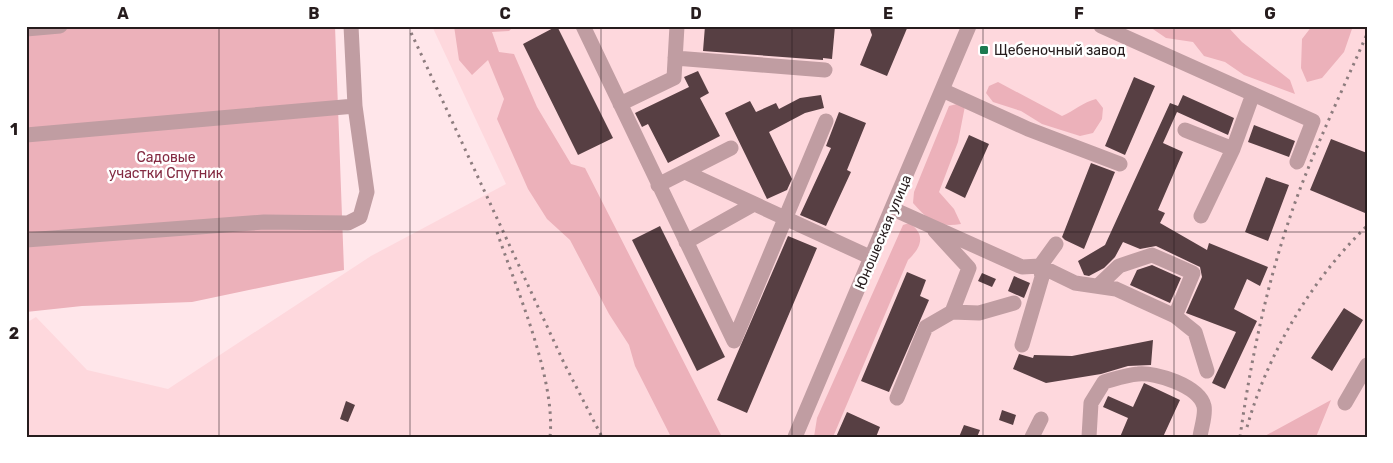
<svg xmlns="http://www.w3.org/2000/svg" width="1393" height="463" font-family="Rubik,sans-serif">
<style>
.built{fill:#fed8dd}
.green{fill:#ecb1ba}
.building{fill:#573f43}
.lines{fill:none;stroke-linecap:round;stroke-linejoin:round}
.minor{stroke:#c09da2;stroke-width:15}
.rail{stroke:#8d7c7e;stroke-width:3;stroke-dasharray:2.5 5;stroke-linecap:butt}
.grid{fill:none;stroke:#261c1d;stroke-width:1;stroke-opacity:0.55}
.poi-dot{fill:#1c794f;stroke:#fff;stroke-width:2}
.labels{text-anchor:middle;stroke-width:5;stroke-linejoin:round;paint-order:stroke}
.poi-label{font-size:14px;fill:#261c1d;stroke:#fff;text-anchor:start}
.park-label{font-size:14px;fill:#832a41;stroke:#fff}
.street-label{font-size:14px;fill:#261c1d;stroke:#fff}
.neatline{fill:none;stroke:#261c1d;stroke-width:2}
.grid-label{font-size:16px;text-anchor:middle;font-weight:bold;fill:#261c1d}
</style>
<rect width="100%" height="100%" fill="#ffe6ea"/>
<!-- built -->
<path class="built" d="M432 26H1367V437H26V323L36 317 87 370 168 389 371 256 506 184Z"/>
<!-- green -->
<path class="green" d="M26 26H335L344 270 192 302 82 306 26 312Z
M454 26H514L509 31 492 32 499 52 514 54 537 107 571 164 585 168 722 437H671L635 366 629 345 609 314 570 240 547 219 528 189 497 119 504 99 488 60 472 75 459 60Z
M1151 26H1227L1242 42 1290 80 1295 94 1244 75 1225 62 1204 56 1193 42 1166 38 1150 27Z
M1312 26H1353L1344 52 1322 78 1307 82 1301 68 1302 39Z
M998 82 1062 116C1074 111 1083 102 1096 99L1103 108 1102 119 1093 133 1080 136 1042 124 1021 111 993 102 986 93 989 86Z
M957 104 965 106 958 142 939 192 954 209 961 224C938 228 928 220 913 203L914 192 949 106Z
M909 223C926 234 922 247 908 260L833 437H814L817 418 903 225Z
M1331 400 1316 437H1263Z"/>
<!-- building -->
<path class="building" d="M557 26 613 138 578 155 523 44Z
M705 26H835L832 59 823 58V60L703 51Z
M869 26H908L887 76 860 65 872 35Z
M698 71 709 93 700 98 720 136 668 163 648 124 642 127 635 113 689 87 684 77Z
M1134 77 1155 86 1125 155 1105 146Z
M821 95 824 108 805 113 769 132 792 179 787 190 767 199 725 113 750 101 756 112 776 103 779 109 800 98Z
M1183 95 1234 118 1228 135 1177 112 1163 143 1183 152 1158 210 1165 213 1160 223 1207 250 1209 243 1268 267 1260 286 1247 279 1234 309 1257 321 1225 389 1212 383 1236 332 1186 313 1202 277 1200 267 1156 246 1140 249 1123 242 1115 257 1104 268 1089 276 1084 275 1078 261 1105 245 1170 103 1178 106Z
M839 112 866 123 847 170 851 172 826 226 800 215 831 148 826 146Z
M1254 125 1295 141 1289 157 1248 142Z
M969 135 989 144 965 198 945 188Z
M1331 139 1367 153 1365 213 1310 190Z
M1091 163 1115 172 1084 249 1065 240 1062 237Z
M1266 177 1289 185 1268 241 1245 232Z
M660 226 725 357 697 371 632 240Z
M788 236 817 248 747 413 717 400Z
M1152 265 1181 278 1170 303 1130 285 1137 270Z
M907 272 926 280 920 296 929 300 889 392 861 381Z
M982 273 996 279 992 287 978 281Z
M1014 276 1030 283 1024 298 1008 291Z
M1344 308 1363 320 1332 371 1311 358Z
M1153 340 1151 365 1128 366 1101 374 1046 383 1013 369 1019 354 1033 358 1034 355 1072 356Z
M1144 383 1180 400 1163 437H1120L1128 418 1103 407 1108 396 1133 407Z
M346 401 355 405 348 422 340 419Z
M1002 410 1016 415 1013 425 999 420Z
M847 412 880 427 876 437H836Z
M964 425 980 430 977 437H959Z"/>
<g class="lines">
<!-- minor -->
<path class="minor" d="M583 26 734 341 826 121
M1101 26 1313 121 1297 162
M26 29 60 26
M675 58 825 70
M942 90 1028 129 1120 164
M620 104 674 78 677 26
M1185 130 1233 149
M26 135 355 106
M685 172 872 258
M658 185 731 148
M893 209 1022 267 1040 266 1075 283 1116 289 1175 316 1193 273 1152 255 1119 266 1098 286
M1201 216 1233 149 1253 94
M26 240 264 222 348 223 360 217 367 192 355 106 351 26
M686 242 754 204
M952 312 979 313 1014 303
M1175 316 1195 332 1207 371
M1022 345 1042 277 1040 266 1056 244
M897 398 926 327 952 312 969 268 935 231
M1345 403 1367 365
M795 437 969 26
M1032 437 1041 419
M1089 437 1091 403 1104 382C1115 379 1126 375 1138 374 1156 372 1199 386 1204 406 1206 415 1201 428 1200 437"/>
<!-- rail -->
<path class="rail" d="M408 26 564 363 602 437
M497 232C516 288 556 379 550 437
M1247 427C1268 353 1311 280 1367 226
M1240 437C1250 365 1265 292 1288 223 1309 159 1340 96 1367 34"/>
</g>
<!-- grid -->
<path class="grid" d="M219 26V437M410 26V437M601 26V437M792 26V437M983 26V437M1174 26V437M26 232H1367"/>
<!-- markers -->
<rect class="poi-dot" x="979" y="45" width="10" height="10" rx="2.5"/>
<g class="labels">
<!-- poi labels -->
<g class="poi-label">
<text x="994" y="55">Щебеночный завод</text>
</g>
<!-- park labels -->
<g class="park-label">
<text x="166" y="162">Садовые<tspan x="166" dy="16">участки Спутник</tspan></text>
</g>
<!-- street labels -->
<g class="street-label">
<text transform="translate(883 232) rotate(-67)" y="5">Юношеская улица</text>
</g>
</g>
<!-- border -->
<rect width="1393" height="463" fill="none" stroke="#ffffff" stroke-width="55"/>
<rect x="28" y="28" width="1338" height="408" class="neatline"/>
<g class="grid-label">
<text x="123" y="19">A</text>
<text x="314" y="19">B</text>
<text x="505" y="19">C</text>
<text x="696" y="19">D</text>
<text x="888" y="19">E</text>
<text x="1079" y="19">F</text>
<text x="1270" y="19">G</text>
<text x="14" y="135">1</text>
<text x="14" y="339">2</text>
</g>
</svg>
